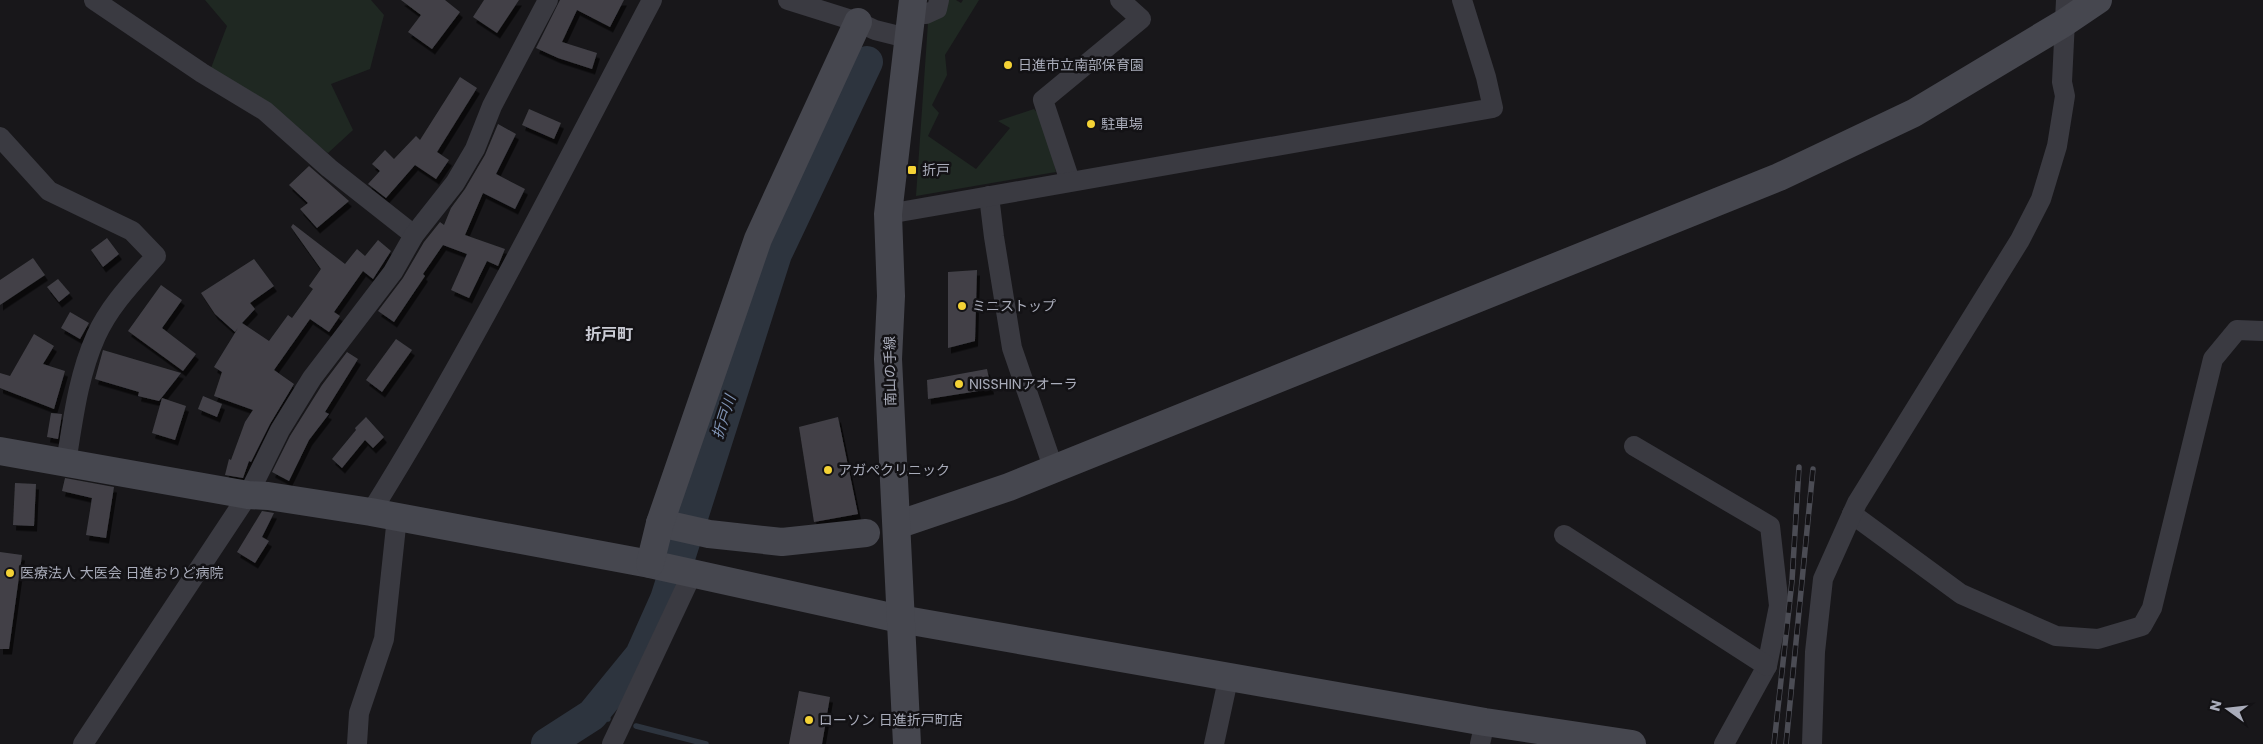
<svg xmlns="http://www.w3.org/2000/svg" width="2263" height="744" viewBox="0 0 2263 744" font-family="Poppins,'Noto Sans JP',sans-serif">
<defs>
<filter id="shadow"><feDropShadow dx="3" dy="5.5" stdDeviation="0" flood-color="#0009"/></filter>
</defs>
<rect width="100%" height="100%" fill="#18171a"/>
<!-- green -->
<g fill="#1f2822">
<path d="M205,0H371L384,15L370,69L331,84L353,130L328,153L211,68L227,26Z"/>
<path d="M938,0H956L961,3L963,0H979L945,55L947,75L932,105L939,113L928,136L976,169L1010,128L998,121L1034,109L1045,122L1056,172L916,196L928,23Z"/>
</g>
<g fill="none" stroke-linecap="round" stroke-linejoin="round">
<!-- stream -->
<g stroke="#2d343e" stroke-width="5.5">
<path d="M592,715L608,719"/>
<path d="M636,726L706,744"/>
</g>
<!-- river -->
<path stroke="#2d343e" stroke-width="32" d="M547,744L592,715L641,655L666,599L776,254L867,62"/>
</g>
<!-- building -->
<g fill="#424147" filter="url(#shadow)">
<path d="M401,0H445L460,12L432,49L408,32L421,15Z"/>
<path d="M484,0H519L497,33L473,17Z"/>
<path d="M560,0H624L610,27L577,10L562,42L597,53L592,69L558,58L536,48Z"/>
<path d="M460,77L477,88L437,152L449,160L436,179L415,165L386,198L368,184L380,171L372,164L385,150L394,159L416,136L420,140Z"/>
<path d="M529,109L561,123L554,139L522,125Z"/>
<path d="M498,124L516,134L496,174L525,189L515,209L483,193L465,235L505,249L498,266L487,261L469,298L451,290L467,254L443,245L423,274L425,276L394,322L378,311L403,278L424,242L440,222L444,225L451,208L465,189L485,155Z"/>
<path d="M309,166L349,201L317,228L300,209L308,203L289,185Z"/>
<path d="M293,224L345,264L357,249L365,256L378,240L391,251L373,279L363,271L334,312L340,316L329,332L310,319L274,370L294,384L270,424L251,462L249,461L243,478L225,475L229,459L231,460L245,422L253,410L214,396L222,372L214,367L238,328L235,332L215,314L201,293L254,259L274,286L250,303L255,309L242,323L269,341L288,315L292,318L313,289L309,286L321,269L291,227Z"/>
<path d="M107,238L119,254L103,267L91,250Z"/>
<path d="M33,258L45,275L0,305V280Z"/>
<path d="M977,270L975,341L948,348V272Z"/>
<path d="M58,279L70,293L59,302L47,287Z"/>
<path d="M161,285L182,300L162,328L196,354L183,371L128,331Z"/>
<path d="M70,312L89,323L80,339L61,328Z"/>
<path d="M34,334L54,346L43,364L65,371L54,409L0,388V373L10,376Z"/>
<path d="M396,339L412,350L382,392L366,380Z"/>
<path d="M103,350L181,373L159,401L138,396L139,392L95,379Z"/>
<path d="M347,352L358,359L325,412L329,414L309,440L289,481L272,472L290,436L322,385Z"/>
<path d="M987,369L991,389L928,399L927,380Z"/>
<path d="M203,396L222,404L217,417L198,409Z"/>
<path d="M162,398L186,406L175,440L152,433Z"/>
<path d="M51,413L62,414L58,439L47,437Z"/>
<path d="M366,417L384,437L373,448L365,440L342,468L332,459L356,430L355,428Z"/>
<path d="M838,417L858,514L814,522L799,427Z"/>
<path d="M65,478L114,487L106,538L86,535L92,498L62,491Z"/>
<path d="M15,483L36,484L34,526L13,525Z"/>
<path d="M262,511L274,513L262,537L269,541L255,563L237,552Z"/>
<path d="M0,552L22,555L9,649H0Z"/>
<path d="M799,691L830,697L822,744H789Z"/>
</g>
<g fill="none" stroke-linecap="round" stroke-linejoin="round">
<!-- street -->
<g stroke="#3a3a41" stroke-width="20">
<path d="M94,0L202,73L265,111L329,168L414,235"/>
<path d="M788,0L858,22L875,30L907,38"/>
<path d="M911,14H926L937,9L939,0"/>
<path d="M0,137L49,191L132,231L156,256C134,281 110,305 96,336C78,376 73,420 66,463"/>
<path d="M1070,181L1043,100L1141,19L1120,0"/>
<path d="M989,196L994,237L1012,348L1054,470"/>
<path d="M888,214C1090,178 1292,145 1493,108L1486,77L1462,0"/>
<path d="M1634,446L1770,526L1779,606L1767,666L1724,744"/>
<path d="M371,512C474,347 561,172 652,0"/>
<path d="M1852,514L1961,594L2056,636L2098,639L2142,626L2152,608L2213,359L2237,330L2263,331"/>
<path d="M1564,535L1767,666"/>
<path d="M83,744L248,495L280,430L312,378L393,272L414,235L455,183L475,149L492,106L548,0"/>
<path d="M357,744L359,713L384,639L397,517"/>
<path d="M612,744L692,574"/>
<path d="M1214,744L1229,675"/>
<path d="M1480,744L1485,722"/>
<path d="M1812,744L1815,652L1823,579L1857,503L2020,240L2041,199L2057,146L2065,96L2062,82L2066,0"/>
</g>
<!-- secondary -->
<g stroke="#46474f" stroke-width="28">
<path d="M0,451L248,495L268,496L371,512L650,564L900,619L1485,722L1632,744"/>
<path d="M660,523L709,534L782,542L866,533"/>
<path d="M897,525L1009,487L1779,177L1914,113L2064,23L2098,0"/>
<path d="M650,564L660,523L758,239L858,22"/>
<path d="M907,744L888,359L891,296L888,214L913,0"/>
</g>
<!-- rail casing -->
<g stroke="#4b4c54" stroke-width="5.5">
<g id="rail">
<path d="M1774,744L1792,581L1799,467"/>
<path d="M1786,744L1813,469"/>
</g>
</g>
<!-- rail -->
<use href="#rail" stroke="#131215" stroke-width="4" stroke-dasharray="11" stroke-linecap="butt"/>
</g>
<!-- markers -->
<g fill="#f4d235" stroke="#131215" stroke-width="2">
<circle cx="1008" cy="65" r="5"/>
<circle cx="1091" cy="124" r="5"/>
<rect x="907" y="165" width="10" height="10" rx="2.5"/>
<circle cx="962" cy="306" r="5"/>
<circle cx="959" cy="384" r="5"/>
<circle cx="828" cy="470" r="5"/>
<circle cx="10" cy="573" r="5"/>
<circle cx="809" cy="720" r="5"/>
</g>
<g text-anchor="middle" stroke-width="5" stroke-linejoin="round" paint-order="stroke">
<!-- poi labels -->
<g font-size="14" fill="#a9acba" stroke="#131215" text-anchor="start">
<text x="1018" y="70">日進市立南部保育園</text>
<text x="1101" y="129">駐車場</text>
<text x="922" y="175">折戸</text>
<text x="972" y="311">ミニストップ</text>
<text x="969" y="389">NISSHINアオーラ</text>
<text x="838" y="475">アガぺクリニック</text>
<text x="20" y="578">医療法人 大医会 日進おりど病院</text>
<text x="819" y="725">ローソン 日進折戸町店</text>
</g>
<!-- street labels -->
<g font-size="14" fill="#a9acba" stroke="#131215">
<text transform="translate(890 371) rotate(-91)" y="5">南山の手線</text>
</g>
<!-- water labels -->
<g font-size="15" font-style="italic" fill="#8094b5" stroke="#131215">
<text transform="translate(724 417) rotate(-72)" y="5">折戸川</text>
</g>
<!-- quarter labels -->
<g font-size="16" font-weight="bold" fill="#cbccd5" stroke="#131215">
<text x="609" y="340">折戸町</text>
</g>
</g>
<!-- north arrow -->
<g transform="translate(2228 709) rotate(285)" stroke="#131215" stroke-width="4" paint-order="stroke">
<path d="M0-4L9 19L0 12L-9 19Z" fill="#a9acba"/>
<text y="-8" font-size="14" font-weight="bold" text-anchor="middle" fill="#a9acba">N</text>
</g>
</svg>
